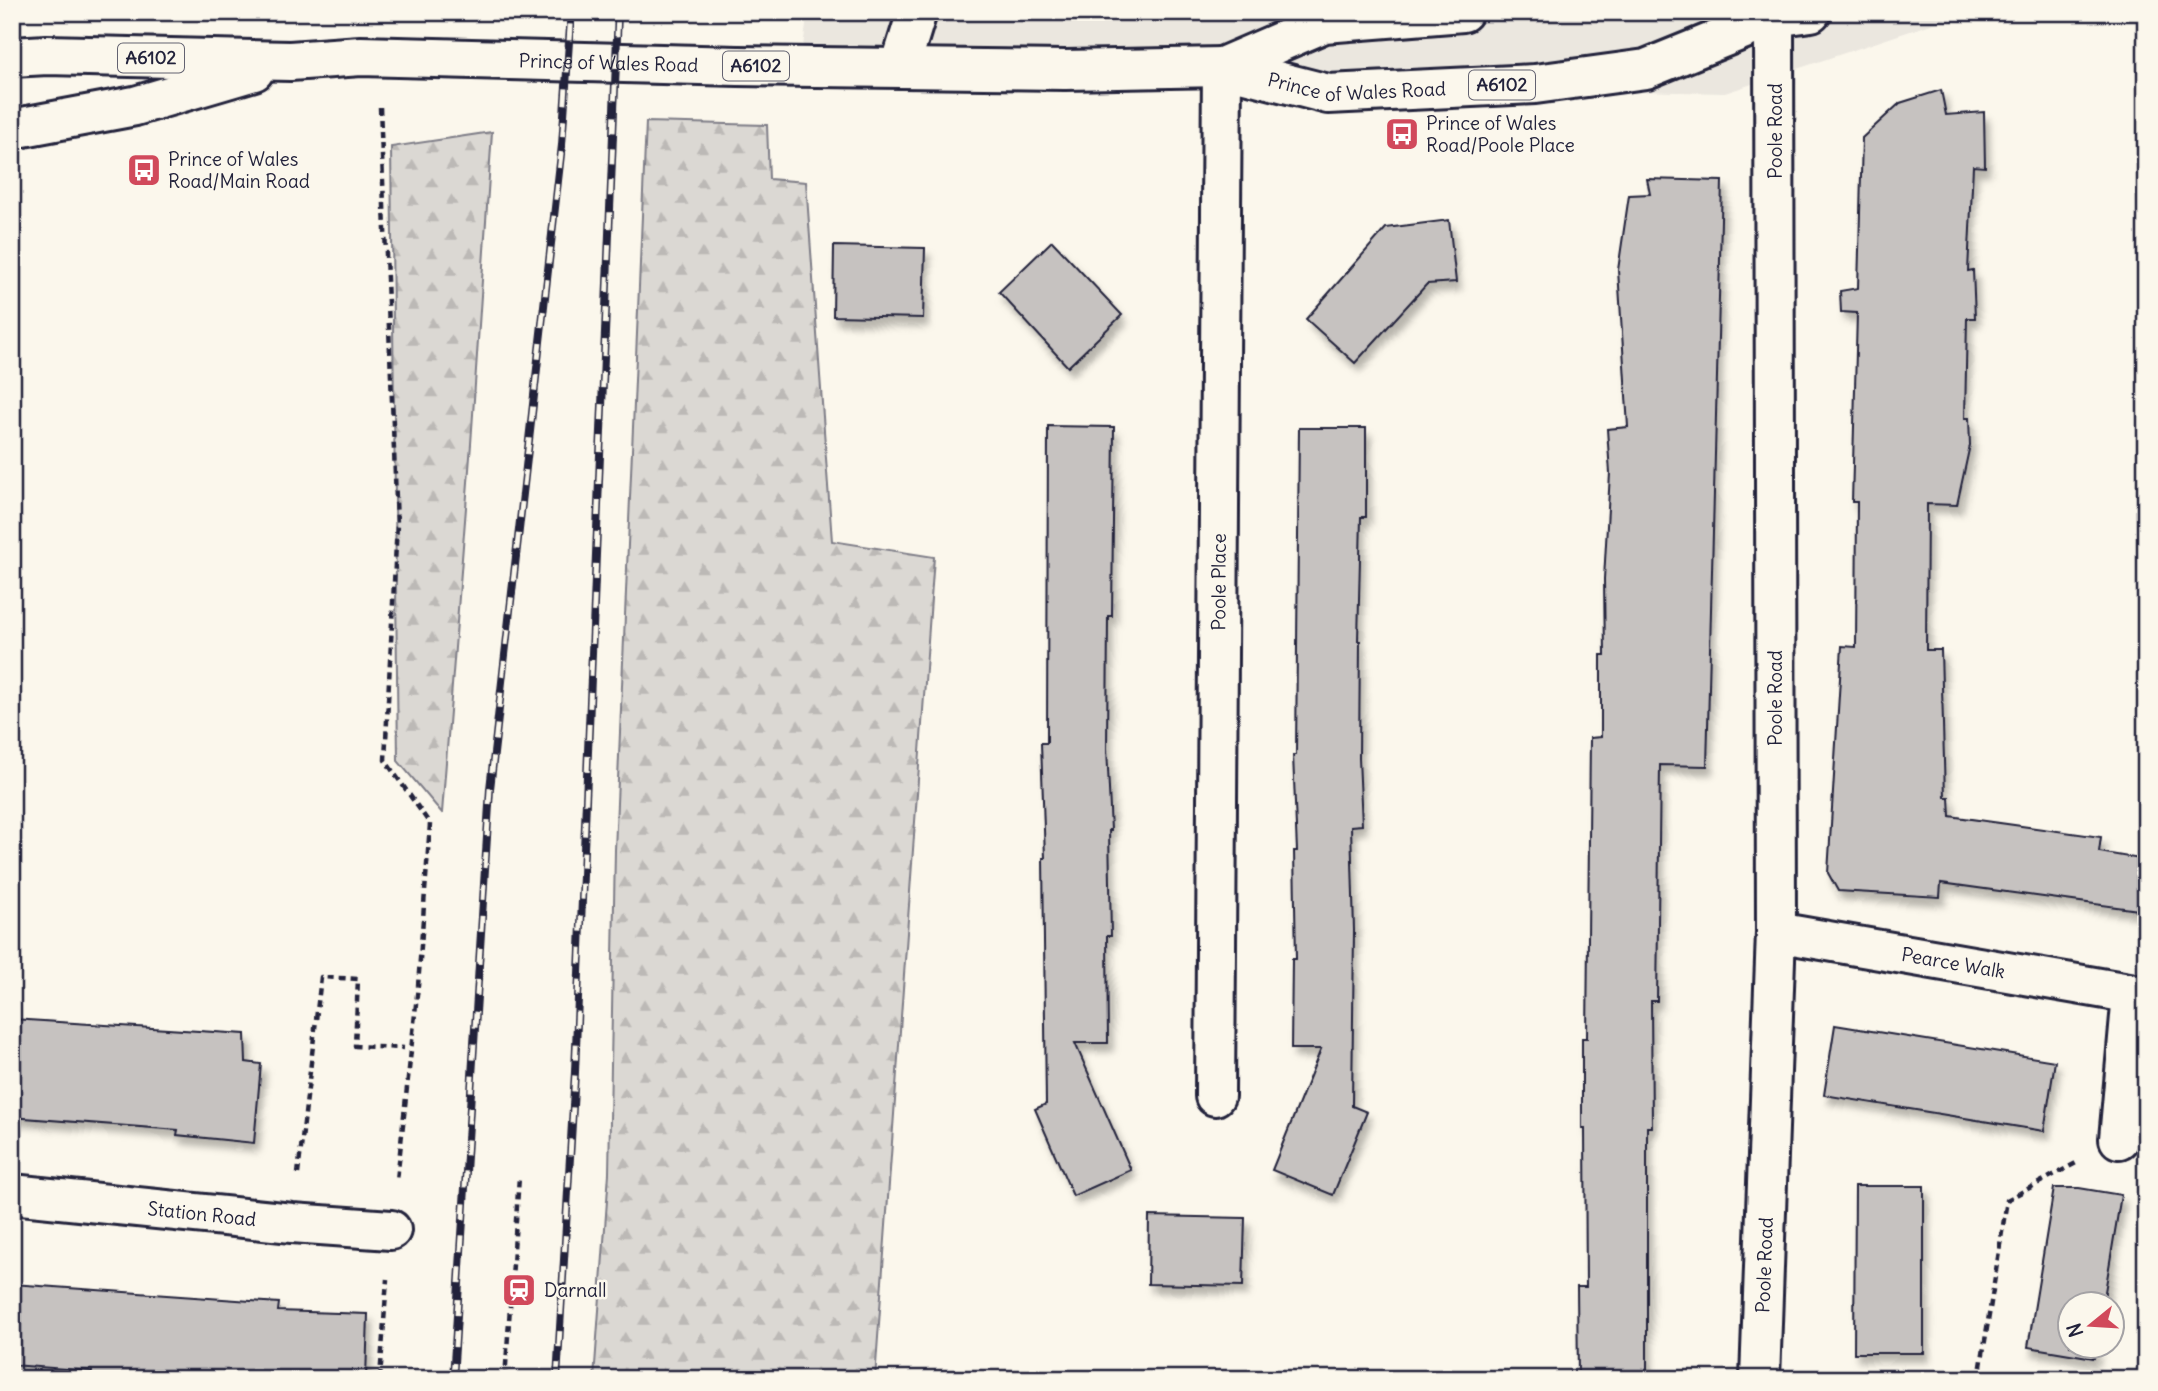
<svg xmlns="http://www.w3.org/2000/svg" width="2158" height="1391" viewBox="0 0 2158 1391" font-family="Delius,sans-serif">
<defs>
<pattern id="forest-firs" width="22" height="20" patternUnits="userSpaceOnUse" patternTransform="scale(1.75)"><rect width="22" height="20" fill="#dbd8d3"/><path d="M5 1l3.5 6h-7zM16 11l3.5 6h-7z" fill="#bcb9b6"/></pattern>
<filter id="shadow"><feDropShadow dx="4.5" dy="8" stdDeviation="3.5" flood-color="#0004"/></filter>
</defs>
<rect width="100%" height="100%" fill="#fbf7ec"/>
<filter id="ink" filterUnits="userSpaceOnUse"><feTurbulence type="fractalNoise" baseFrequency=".0143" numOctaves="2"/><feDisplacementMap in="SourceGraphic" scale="14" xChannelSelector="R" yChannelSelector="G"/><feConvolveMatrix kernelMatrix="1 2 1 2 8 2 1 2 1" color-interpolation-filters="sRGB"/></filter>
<g filter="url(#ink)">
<!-- built -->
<path fill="#ebe7df" d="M808,12H1967L1725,93L799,73Z"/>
<!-- forest -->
<g fill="url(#forest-firs)" stroke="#7e7d87" stroke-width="2">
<path d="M646,122L767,125L769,179L806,182L832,541L934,557L875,1379H594L609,1173L615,850Z"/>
<path d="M492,132L471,444L442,813L398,761L391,147Z"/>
</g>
<!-- building -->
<g fill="#c6c2c0" stroke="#22223b" stroke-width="2" filter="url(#shadow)">
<path d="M1941,90L1946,115L1984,112L1985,167L1973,166L1968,271L1973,270L1975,318H1967L1965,418H1969L1970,445L1957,505L1927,504L1926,650H1941L1945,797H1949L1950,816L2101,837L2099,852L2146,860V911L1941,883L1940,897L1838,891L1828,873L1842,646L1856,647L1857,502H1852L1857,313L1841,312L1840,291L1858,288L1862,138L1900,103Z"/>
<path d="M1647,179L1722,181L1707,766L1660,765L1657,1001H1651L1652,1127H1647V1376L1578,1377L1577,1287H1586L1585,1128H1582V1038H1587L1590,738L1601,737V655H1605L1604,579L1610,473L1607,429L1628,427L1618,270L1629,195L1650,194Z"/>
<path d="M1449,220L1456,282L1427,284L1355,363L1306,319L1386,228Z"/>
<path d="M1052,241L1122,315L1068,367L999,292Z"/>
<path d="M834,246L925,248L923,318L833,316Z"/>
<path d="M1048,426L1114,427L1112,616H1108L1107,748L1111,830H1109L1111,936H1107L1108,1043H1075L1131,1170L1073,1196L1035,1109L1046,1104L1043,858H1045L1041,743H1047Z"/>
<path d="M1299,428H1366V517H1361L1358,641H1360L1359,758L1362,825L1351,826L1354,930L1352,1106L1367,1112L1333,1195L1272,1170L1321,1049H1291L1292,959H1296L1294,851H1297L1293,755H1296Z"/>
<path d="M12,1019L245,1034L246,1062L261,1064L254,1143L177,1135L178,1130L12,1117Z"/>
<path d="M1835,1025L2055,1061L2044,1131L1824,1095Z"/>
<path d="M1855,1186H1924V1353H1854Z"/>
<path d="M2054,1188H2079L2121,1195L2103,1304H2070V1346H2096L2094,1358L2028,1347Z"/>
<path d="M1149,1216L1245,1218L1243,1286L1148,1284Z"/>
<path d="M12,1284L279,1303L278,1311L368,1314L366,1379H91L92,1371L12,1365Z"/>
</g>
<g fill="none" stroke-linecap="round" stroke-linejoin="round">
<!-- minor casing -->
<g stroke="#22223b" stroke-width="44">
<g id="minor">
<path d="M900,67L917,12"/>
<path id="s1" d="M1776,932L2146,996"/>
<path id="s2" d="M1215,1096L1222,67"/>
<path d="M2119,1139L2132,994"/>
<path id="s3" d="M12,1194L292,1223L391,1230"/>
<path id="s4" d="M1760,1379L1776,932L1774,17"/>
</g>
</g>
<!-- highway casing -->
<g stroke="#22223b" stroke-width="44">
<g id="highway">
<path id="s5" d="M12,57L47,55L290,61L361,56L738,66L1065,70L1222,67L1328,94L1535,84L1646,69L1774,17L1811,12"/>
<path d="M1222,67L1324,23L1463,12"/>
<path d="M12,129L135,106L254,71"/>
</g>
</g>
<!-- path -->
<g stroke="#22223b" stroke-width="4.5" stroke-dasharray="7 5" stroke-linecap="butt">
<path d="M380,107L397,524L385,760L430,824L418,986L397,1180"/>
<path d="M298,1174L321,977L358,979L355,1046L404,1048"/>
<path d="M380,1379L387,1279"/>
<path d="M505,1379L519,1177"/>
<path d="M1979,1379L2007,1200L2076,1163"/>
</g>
<!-- minor -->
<use href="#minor" stroke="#fbf7ec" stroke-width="38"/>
<!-- highway -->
<use href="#highway" stroke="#fbf7ec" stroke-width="38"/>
<!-- rail casing -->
<g stroke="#22223b" stroke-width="8">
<g id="rail">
<path d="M453,1379L490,789L562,145L571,12"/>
<path d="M557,1379L575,1072L618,12"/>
</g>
</g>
<!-- rail -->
<use href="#rail" stroke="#fbf7ec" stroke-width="5" stroke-dasharray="16" stroke-linecap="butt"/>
</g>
</g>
<!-- icons -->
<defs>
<g id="bus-square" transform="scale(1.75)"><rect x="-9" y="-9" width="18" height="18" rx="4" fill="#d1495b" stroke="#fbf7ec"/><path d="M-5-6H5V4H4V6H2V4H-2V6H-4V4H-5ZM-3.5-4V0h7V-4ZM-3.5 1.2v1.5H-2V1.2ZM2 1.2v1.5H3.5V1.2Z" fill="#fff"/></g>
<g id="station-square" transform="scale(1.75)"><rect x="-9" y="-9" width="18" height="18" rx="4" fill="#d1495b" stroke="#fbf7ec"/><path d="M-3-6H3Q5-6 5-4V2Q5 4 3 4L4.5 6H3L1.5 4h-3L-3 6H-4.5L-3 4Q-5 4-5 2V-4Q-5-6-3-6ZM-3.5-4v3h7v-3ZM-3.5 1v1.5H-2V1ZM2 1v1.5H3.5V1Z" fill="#fff"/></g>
</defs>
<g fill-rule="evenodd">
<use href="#bus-square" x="1402" y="134"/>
<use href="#bus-square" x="144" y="170"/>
<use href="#station-square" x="519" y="1290"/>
</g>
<g text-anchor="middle" stroke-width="5" stroke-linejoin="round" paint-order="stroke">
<!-- shield labels -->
<g fill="#fbf7ec" stroke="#636270" stroke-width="2">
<rect x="118" y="43.5" width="66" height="29" rx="5"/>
<rect x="723" y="51.5" width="66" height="29" rx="5"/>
<rect x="1469" y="70.5" width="66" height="29" rx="5"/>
</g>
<g font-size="18" font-weight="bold" fill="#22223b">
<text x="151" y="64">A6102</text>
<text x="756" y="72">A6102</text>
<text x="1502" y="91">A6102</text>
</g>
<!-- street labels -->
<g font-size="19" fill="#22223b" stroke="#fbf7ec">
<text dy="7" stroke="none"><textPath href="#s5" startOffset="597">Prince of Wales Road</textPath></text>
<text dy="7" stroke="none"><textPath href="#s5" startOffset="1348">Prince of Wales Road</textPath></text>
<text transform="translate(1775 131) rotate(-90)" y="7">Poole Road</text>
<text dy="7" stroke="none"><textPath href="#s2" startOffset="514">Poole Place</textPath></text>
<text transform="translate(1775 698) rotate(-90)" y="7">Poole Road</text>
<text dy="7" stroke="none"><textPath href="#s1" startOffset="180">Pearce Walk</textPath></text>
<text dy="7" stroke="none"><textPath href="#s3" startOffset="191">Station Road</textPath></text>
<text dy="7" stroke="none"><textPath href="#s4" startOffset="114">Poole Road</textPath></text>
</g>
<!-- poi labels -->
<g font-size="19" fill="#22223b" stroke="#fbf7ec" text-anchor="start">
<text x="1426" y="130">Prince of Wales<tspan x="1426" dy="22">Road/Poole Place</tspan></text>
<text x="168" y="166">Prince of Wales<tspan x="168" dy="22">Road/Main Road</tspan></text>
<text x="544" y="1297">Darnall</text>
</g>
</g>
<!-- margin -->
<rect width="2158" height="1391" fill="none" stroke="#fbf7ec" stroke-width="42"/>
<rect x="21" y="21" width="2116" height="1349" fill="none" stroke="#22223b" stroke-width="2.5" filter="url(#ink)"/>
<!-- north arrow -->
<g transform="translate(2091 1325) rotate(252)"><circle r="33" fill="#fbf7ec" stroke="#a4a2a5" stroke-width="2"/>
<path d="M0-5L12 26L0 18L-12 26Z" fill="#d1495b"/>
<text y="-10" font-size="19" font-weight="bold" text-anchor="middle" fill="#22223b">N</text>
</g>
</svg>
